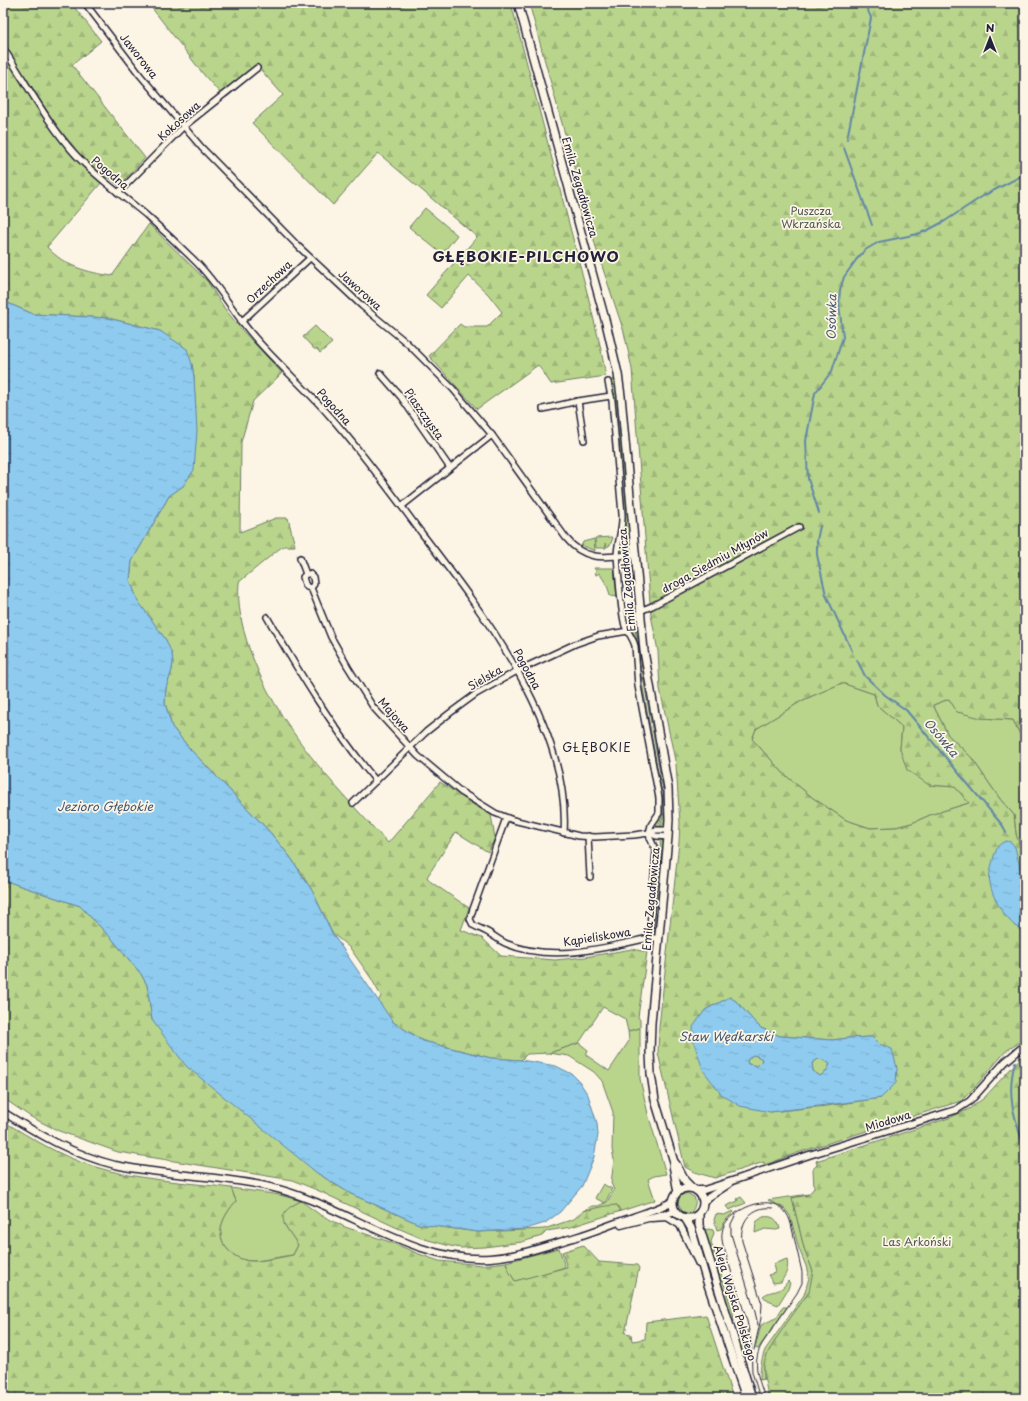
<svg xmlns="http://www.w3.org/2000/svg" width="1028" height="1401" viewBox="0 0 1028 1401" font-family="'Playpen Sans',sans-serif">
<defs>
<pattern id="forest-firs" width="22" height="20" patternUnits="userSpaceOnUse"><rect width="22" height="20" fill="#b9d58c"/><path d="M5 1l3.5 6h-7zM16 11l3.5 6h-7z" fill="#9fb77a"/></pattern>
<pattern id="park-tufts" width="24" height="20" patternUnits="userSpaceOnUse"><rect width="24" height="20" fill="#b9d58c"/><path d="M3 7l-1-3M5 7V3M7 7l1-3M15 17l-1-3M17 17v-4M19 17l1-3" fill="none" stroke="#9fb77a"/></pattern>
<pattern id="water-ripples" width="26" height="14" patternUnits="userSpaceOnUse"><rect width="26" height="14" fill="#8ecbef"/><path d="M2 4q2-2 4 0t4 0M15 11q2-2 4 0t4 0" fill="none" stroke="#7aaece"/></pattern>
</defs>
<rect width="100%" height="100%" fill="#fcf5e5"/>
<filter id="ink" filterUnits="userSpaceOnUse"><feTurbulence type="fractalNoise" baseFrequency=".025" numOctaves="2"/><feDisplacementMap in="SourceGraphic" scale="8" xChannelSelector="R" yChannelSelector="G"/><feConvolveMatrix kernelMatrix="1 2 1 2 8 2 1 2 1" color-interpolation-filters="sRGB"/></filter>
<g filter="url(#ink)">
<!-- grass -->
<g fill="#b9d58c" stroke="#6e7c64">
<path d="M425,208L457,235L442,254L409,227Z"/>
<path d="M616,378L619,397L631,544L629,550L626,552L622,551L620,548L625,524L615,403L611,381Z"/>
<path d="M612,537L613,538L610,545L607,547L605,543L606,548H596L595,538Z"/>
<path d="M594,539L595,551L581,545H582L583,542Z"/>
<path d="M594,568H614L617,597L610,596C609,588 604,580 599,573L597,575L595,574L596,571Z"/>
<path d="M638,627L647,689L659,751L665,791L666,822L660,827L665,810L664,796L645,688L636,628Z"/>
<path d="M635,628L643,688L663,800V813L658,827L656,825V823L662,813L661,788L641,688L637,645L634,634L631,629Z"/>
<path d="M842,683L874,694L877,705L902,727L900,749L929,785L955,787L969,803L930,815L912,823L896,827L870,828L846,820L813,798L785,775L752,739L756,729L803,700Z"/>
<path d="M949,699L981,718L1013,720L1020,734L1025,738V846H1020L1016,834L1014,815L1000,799L971,757L948,735L933,705Z"/>
<path d="M660,840L663,841L664,845L656,931L654,933L661,853Z"/>
<path d="M640,1028V1079L648,1114L666,1174L654,1176L648,1179L655,1200L618,1212L620,1210L617,1205L583,1211L592,1206H598L607,1202L614,1190L611,1183L614,1160L612,1149L613,1112L602,1081L594,1072L569,1056L549,1053L579,1043L588,1050L586,1055L609,1071L629,1041L628,1031Z"/>
<path d="M753,1055L757,1056L762,1059L761,1062L757,1066L748,1064L747,1062L748,1059Z"/>
<path d="M818,1059L824,1060L830,1064L826,1072L820,1076L813,1071L812,1063Z"/>
<path d="M603,1184L612,1189L605,1203L595,1198Z"/>
<path d="M231,1188L280,1195L301,1201L292,1206L284,1224L298,1245L293,1255C281,1256 259,1262 250,1261C241,1260 234,1256 228,1250C213,1233 224,1215 236,1201Z"/>
<path d="M687,1193L694,1197C697,1203 694,1210 689,1214L682,1211L678,1203L680,1196Z"/>
<path d="M809,1194L808,1195L792,1198L804,1248L813,1271L812,1283L809,1292L768,1352L764,1364V1379L760,1380C760,1370 761,1360 765,1350L804,1295L809,1278L806,1266L799,1249L790,1216L784,1208L768,1200Z"/>
<path d="M741,1197L746,1203L729,1210L726,1206L738,1201L737,1199Z"/>
<path d="M733,1211L734,1212L725,1221L721,1229L717,1230L714,1220L716,1214L724,1215Z"/>
<path d="M763,1217C773,1215 778,1220 780,1229L776,1230L765,1229L755,1233L756,1222Z"/>
<path d="M708,1229L713,1230L714,1233L711,1242L733,1312L734,1322C726,1316 725,1297 722,1287C717,1268 710,1250 704,1231Z"/>
<path d="M559,1248L565,1267L532,1277L515,1281L508,1270L506,1262Z"/>
<path d="M787,1259C789,1269 786,1274 781,1282L773,1283L768,1275L775,1273L773,1264Z"/>
<path d="M788,1281L790,1283L788,1289L778,1305L768,1301L763,1296C773,1288 778,1296 788,1281Z"/>
<path d="M783,1307H787L758,1349L755,1348L761,1325L776,1318Z"/>
<path d="M748,1330L750,1357L741,1356L738,1340L742,1333Z"/>
</g>
<!-- forest -->
<g fill="url(#forest-firs)" stroke="#6e7c64" fill-rule="evenodd">
<path d="M3,3H71L101,41L72,65L145,158L119,186L107,176L47,247C65,267 87,272 112,276L149,224L207,281L225,309L241,329L282,373L253,401L241,442L240,532L276,518H288L295,546H284L279,549L239,582C237,605 242,627 249,648C276,725 333,785 388,843L440,782L474,805L491,815L495,838L488,852L456,832L427,877L431,882L469,908L461,930L482,938L501,956L555,960L585,957L632,949L647,952L638,1017L640,1020V1028L628,1031L625,1019L603,1007L579,1043L549,1053L527,1054L521,1060L491,1058L423,1041L393,1022L378,1002L381,996L371,978L350,948L332,933L313,892L291,858L269,831L190,749L172,727L165,703L166,688L172,670L173,662L166,640L137,601L130,580L132,561L169,496L183,486L195,402L194,377L192,364L169,338L160,331L108,318L33,314L3,301Z"/>
<path d="M148,3H511L588,296L600,345L606,376L551,384L538,365L477,409L429,356L460,324L464,327H487L502,312L488,294L469,276L441,308L426,295L477,237L378,153L333,205L252,123L283,95L260,69L227,97L219,92L204,75Z"/>
<path d="M529,3H1025V738L1020,734L1013,720L981,718L957,712L949,699L933,705L948,735L971,757L1000,799L1014,815L1016,834L1020,846H1025V888L1021,866L1020,930L1025,932V1039L1006,1051L975,1087L961,1101L797,1153L765,1165L764,1162L715,1178L694,1172L685,1167L658,1053L659,1027L679,842L680,823L676,765L660,689L658,651L651,615L632,369L624,332L597,251ZM842,683L874,694L877,705L902,727L900,749L907,770L929,785L955,787L969,803L930,815L912,823L896,827L870,828L846,820L813,798L785,775L752,739L756,729L803,700ZM730,997L737,1002L752,1019L761,1028L780,1036L832,1040L848,1038L872,1037L879,1044L881,1098L826,1106L770,1112L705,1010Z"/>
<path d="M3,880L80,906L113,940L141,974L147,985L152,1020L317,1173L351,1194L419,1224L478,1232L544,1229L574,1219L583,1211L606,1206L617,1205L620,1210L618,1212L571,1227L547,1231L542,1236L522,1242L485,1247L461,1248L450,1246L421,1238L393,1226L317,1190L292,1180L118,1152L59,1131L31,1117L3,1098Z"/>
<path d="M1025,1053V1398H769C766,1387 763,1376 764,1365C766,1348 799,1307 809,1292L813,1271L804,1248L792,1198L808,1195L814,1188L813,1169L817,1165L816,1161L949,1118L969,1109L984,1098Z"/>
<path d="M3,1121C31,1138 60,1156 92,1166C137,1180 185,1182 231,1188L236,1201C224,1215 213,1233 228,1250C234,1256 241,1260 250,1261C259,1262 282,1257 293,1255L298,1245C285,1224 271,1215 301,1201L319,1214L345,1227L393,1243L419,1254L439,1261L482,1265L506,1262L508,1270L515,1281L567,1267L562,1252L583,1245L599,1262L637,1265L639,1268L625,1333L631,1334L632,1341L645,1339L646,1322L706,1315L733,1398H3Z"/>
</g>
<!-- park -->
<path fill="url(#park-tufts)" stroke="#6e7c64" d="M315,326L332,343L320,353L317,349H314L303,337Z"/>
<!-- water -->
<g fill="url(#water-ripples)" stroke="#6387a7" fill-rule="evenodd">
<path d="M3,301L33,314L108,318L160,331L187,349L192,364L194,377L197,430L194,470L183,486L169,496L132,561L130,580L138,601L166,640L172,654L173,662L172,670L166,688L165,703L172,727L190,749L269,831L291,858L313,892L332,933L393,1022L423,1041L491,1058L521,1060L556,1066L572,1074L579,1081L588,1095L597,1123L598,1135L594,1157L582,1186L560,1212L545,1223L526,1229L478,1232L419,1224L351,1194L317,1173L186,1066L152,1020L147,985L141,974L113,940L80,906L3,880Z"/>
<path d="M1007,841L1011,842L1015,847L1025,888V932C1009,926 992,899 990,883C988,875 992,865 994,856C997,848 998,843 1007,841Z"/>
<path d="M730,997L737,1002L752,1019L761,1028L780,1036L832,1040L848,1038L872,1037L879,1044L892,1049L897,1068L896,1083L881,1098L867,1100L770,1112L740,1106L721,1094L703,1070L694,1043L693,1027L705,1010ZM753,1055L757,1056L762,1059L761,1062L757,1066L748,1064L747,1062L748,1059ZM818,1059L824,1060L830,1064L826,1072L820,1076L813,1071L812,1063Z"/>
</g>
<g fill="none" stroke-linecap="round" stroke-linejoin="round">
<!-- stream -->
<g stroke="#6387a7" stroke-width="2">
<path d="M847,139L871,18L865,3"/>
<path d="M844,148L872,225"/>
<path d="M819,513L808,479L806,441L815,393L832,371L843,337L839,304L840,290L844,277L856,260L865,250L879,242L918,234L928,230L945,221L983,196L1025,174"/>
<path d="M820,526L817,540V555L826,595L852,651"/>
<path d="M857,660L865,676L885,695L906,710L1003,826L1006,833"/>
<path d="M1015,1062C1006,1095 1014,1117 1025,1149"/>
</g>
<!-- minor casing -->
<g stroke="#22223b" stroke-width="8">
<g id="minor">
<path d="M85,3L140,75L202,148L299,247L362,306L407,343L453,389L492,435L566,538C586,563 608,557 636,554"/>
<path d="M3,48C26,82 47,123 75,154C96,177 122,195 146,215C163,230 180,246 196,262C220,286 235,316 257,340C280,366 306,389 329,415C360,450 389,489 417,527C480,609 571,724 564,833"/>
<path d="M118,193L183,127L257,68"/>
<path d="M241,322L310,258"/>
<path d="M380,373L401,397L450,468"/>
<path d="M608,382L612,401L622,514C623,529 617,542 617,556C619,577 620,607 625,626C628,633 633,638 635,646L638,686L659,798V813L651,825L649,833L650,838L656,851L649,938"/>
<path d="M578,401L584,440"/>
<path d="M543,409L578,401L611,396"/>
<path d="M402,506L492,435"/>
<path d="M300,558L306,574H310L313,577L314,584L311,588L307,587L305,584L303,577L306,574"/>
<path d="M311,588L331,637L348,667L373,707L418,756L461,792L495,813L513,820L579,836L595,837L634,835L649,833L656,830H669"/>
<path d="M640,611L652,606L799,527"/>
<path d="M267,617C300,674 334,730 376,781"/>
<path d="M353,803L426,732L450,713L476,694L517,671L575,644L598,636L628,631"/>
<path d="M506,818L473,909L470,919L473,925C478,928 484,930 489,933C494,936 499,940 505,943C551,963 603,948 649,938H659"/>
<path d="M649,833L656,836L668,837"/>
<path d="M588,836L590,877"/>
</g>
</g>
<!-- tertiary casing -->
<g stroke="#22223b" stroke-width="9">
<g id="tertiary">
<path d="M3,1112C38,1134 74,1155 115,1165C166,1176 219,1175 270,1187C345,1204 411,1263 490,1258C520,1256 549,1245 576,1237C596,1231 614,1223 633,1217C647,1212 661,1208 673,1201"/>
<path d="M698,1190H704L735,1180L809,1155L956,1110L970,1101L1005,1062L1025,1045"/>
<path d="M703,1203L709,1197L729,1184"/>
<path d="M651,1218L667,1217L680,1225L699,1264"/>
<path d="M621,1225L676,1211"/>
</g>
</g>
<!-- secondary casing -->
<g stroke="#22223b" stroke-width="10">
<g id="secondary">
<path d="M518,3L606,323L618,374L621,396L644,651L668,788L669,819L668,837L651,1023L650,1052L651,1074L655,1100L674,1162L673,1165L678,1192"/>
<path d="M674,1162L676,1164L685,1181L692,1188"/>
<circle cx="688" cy="1203" r="15"/>
<path d="M699,1215V1225L752,1398"/>
<path d="M685,1218L691,1228L706,1279L746,1398"/>
</g>
</g>
<!-- minor -->
<use href="#minor" stroke="#fcf5e5" stroke-width="5"/>
<!-- tertiary -->
<use href="#tertiary" stroke="#fcf5e5" stroke-width="6"/>
<!-- secondary -->
<use href="#secondary" stroke="#fcf5e5" stroke-width="7"/>
<!-- tram -->
<g stroke="#22223b" stroke-width="1">
<path d="M736,1214L731,1224V1234L755,1312L758,1325"/>
<path d="M754,1350L761,1318L762,1304L742,1241C739,1221 753,1205 773,1208"/>
<path d="M760,1398L752,1372L751,1341L747,1321L723,1245C718,1224 730,1215 747,1207C766,1199 785,1201 791,1224L802,1272V1283L797,1293L762,1344C751,1363 759,1380 765,1398"/>
</g>
</g>
</g>
<g text-anchor="middle" stroke-width="3.5" stroke-linejoin="round" paint-order="stroke">
<!-- street labels -->
<g font-size="11" fill="#22223b" stroke="#fcf5e5">
<text transform="translate(139 56) rotate(52)" y="4">Jaworowa</text>
<text transform="translate(179 121) rotate(-42)" y="4">Kokosowa</text>
<text transform="translate(110 173) rotate(40)" y="4">Pogodna</text>
<text transform="translate(580 187) rotate(74)" y="4">Emila Zegadłowicza</text>
<text transform="translate(269 282) rotate(-43)" y="4">Orzechowa</text>
<text transform="translate(360 290) rotate(42)" y="4">Jaworowa</text>
<text transform="translate(334 407) rotate(48)" y="4">Pogodna</text>
<text transform="translate(424 414) rotate(55)" y="4">Piaszczysta</text>
<text transform="translate(715 561) rotate(-29)" y="4">droga Siedmiu Młynów</text>
<text transform="translate(627 580) rotate(-95)" y="4">Emila Zegadłowicza</text>
<text transform="translate(527 669) rotate(61)" y="4">Pogodna</text>
<text transform="translate(485 678) rotate(-30)" y="4">Sielska</text>
<text transform="translate(394 715) rotate(49)" y="4">Majowa</text>
<text transform="translate(651 899) rotate(-85)" y="4">Emila Zegadłowicza</text>
<text transform="translate(597 937) rotate(-9)" y="4">Kąpieliskowa</text>
<text transform="translate(888 1121) rotate(-17)" y="4">Miodowa</text>
<text transform="translate(735 1303) rotate(73)" y="4">Aleja Wojska Polskiego</text>
</g>
<!-- park labels -->
<g font-size="11" fill="#4f5853" stroke="#fcf5e5">
<text x="811" y="215">Puszcza<tspan x="811" dy="13">Wkrzańska</tspan></text>
<text x="917" y="1246">Las Arkoński</text>
</g>
<!-- water labels -->
<g font-size="12" font-style="italic" fill="#425571" stroke="#fcf5e5">
<text transform="translate(832 317) rotate(-89)" y="4">Osówka</text>
<text transform="translate(941 738) rotate(50)" y="4">Osówka</text>
<text x="105" y="811">Jezioro Głębokie</text>
<text x="726" y="1041">Staw Wędkarski</text>
</g>
<!-- neighbourhood labels -->
<g font-size="12" letter-spacing="1" fill="#22223b" stroke="#fcf5e5">
<text x="597" y="752">GŁĘBOKIE</text>
</g>
<!-- district labels -->
<g font-size="15" font-weight="bold" letter-spacing="1" fill="#22223b" stroke="#fcf5e5">
<text x="526" y="262">GŁĘBOKIE-PILCHOWO</text>
</g>
</g>
<!-- margin -->
<rect width="1028" height="1401" fill="none" stroke="#fcf5e5" stroke-width="16"/>
<rect x="8" y="8" width="1012" height="1385" fill="none" stroke="#22223b" stroke-width="1.5" filter="url(#ink)"/>
<!-- north arrow -->
<g transform="translate(990 38)" stroke="#fcf5e5" stroke-width="3" paint-order="stroke">
<path d="M0-3L7 15L0 10L-7 15Z" fill="#22223b"/>
<text y="-6" font-size="11" font-weight="bold" text-anchor="middle" fill="#22223b">N</text>
</g>
</svg>
